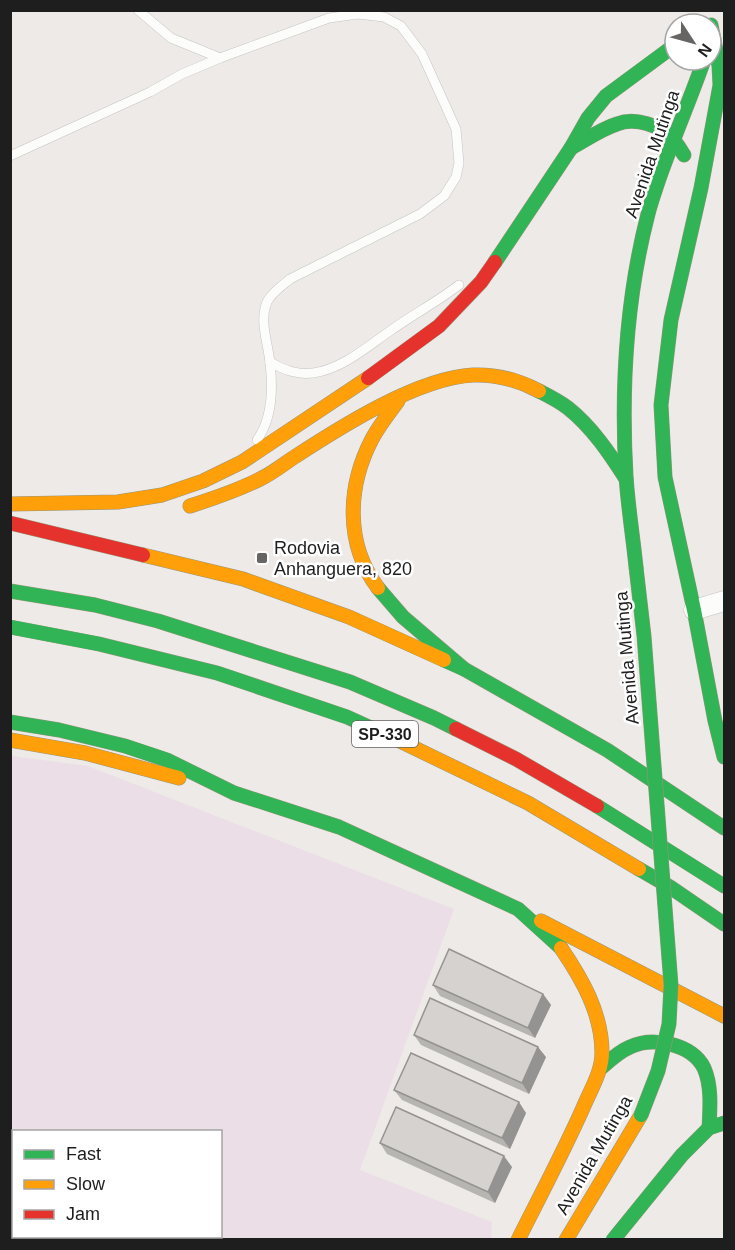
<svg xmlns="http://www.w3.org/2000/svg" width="735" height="1250" viewBox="0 0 735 1250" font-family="Arial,sans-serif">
<rect width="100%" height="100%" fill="#edeae7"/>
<!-- industrial -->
<path fill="#ebdee7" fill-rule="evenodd" d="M11,756L88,766L454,909L360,1170L492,1222L491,1239L11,1240ZM14,1132H220V1236H14Z"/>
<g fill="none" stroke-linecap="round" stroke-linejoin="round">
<!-- lane casing -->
<g stroke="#c5c4c3" stroke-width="10">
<g id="lane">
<path d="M138,10L171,38L220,58"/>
<path d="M10,156L150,92L182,74L220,58L329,18L358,14L384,17L401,26L422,54L456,129L459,163L456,177L444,196L420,214L290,279C282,286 272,292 267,302C259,322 268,342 270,363C273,388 272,419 257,440"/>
<path d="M270,362C284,370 297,375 313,373C342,369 367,347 390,331C412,315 437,302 459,285"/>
</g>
</g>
<!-- street casing -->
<g stroke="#c5c4c3" stroke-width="21">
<path id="street" d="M694,610L724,601"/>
</g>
<!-- fast casing -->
<g stroke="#98967e" stroke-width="15">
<g id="fast">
<path d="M711,25L719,66L720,85L701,188L671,320L661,405L665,477L694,610L715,721L724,757"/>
<path d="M571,148C586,140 601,129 617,124C635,117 660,125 673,139C677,144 681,150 684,155"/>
<path d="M495,262L571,148L588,118L606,96L675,45"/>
<path d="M539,391C549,396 559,401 568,408C592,427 610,454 626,479"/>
<path d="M636,567C633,537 628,507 626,476C621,389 626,299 648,214C651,202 655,191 659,179C673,139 690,100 704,60"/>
<path d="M378,588L403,617L464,669"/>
<path d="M10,591L95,605L158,621L350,682L434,718L456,729"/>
<path d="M10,627L99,644L217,673L347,717L402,742"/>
<path d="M444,660L464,669L607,750L724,828"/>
<path d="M10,722L59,730L125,746L167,760L234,793L339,827L518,909L561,948"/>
<path d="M597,806L724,886"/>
<path d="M639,869L670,887L724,924"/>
<path d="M600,1069C609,1061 618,1052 630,1047C653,1036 692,1044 704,1068C712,1086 710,1109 709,1128"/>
<path d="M613,1240L682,1155L709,1128L724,1123"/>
</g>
</g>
<!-- slow casing -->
<g stroke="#98967e" stroke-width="15">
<g id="slow">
<path d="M10,504L118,502L162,495L203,481L242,462L368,378"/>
<path d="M190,506C215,498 239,490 262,478C274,472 285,463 296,456C342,426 418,378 473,375C497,374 518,380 539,391"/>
<path d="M143,555L243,579L349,617L444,660"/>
<path d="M378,588C345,544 347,487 372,439C379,426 389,413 398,401"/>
<path d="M10,740L85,753L179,778"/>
<path d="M402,742L528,803L639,869"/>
<path d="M541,921L724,1016"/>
<path d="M518,1240C540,1196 563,1153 583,1108C590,1091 602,1072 602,1053C602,1013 582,979 561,948"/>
<path d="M566,1240L641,1115"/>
</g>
</g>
<!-- jam casing -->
<g stroke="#98967e" stroke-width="15">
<g id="jam">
<path d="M368,378L439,326L481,282L495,262"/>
<path d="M10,523L143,555"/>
<path d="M456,729L516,759L597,806"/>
</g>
</g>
<!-- lane -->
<use href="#lane" stroke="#fcfcfb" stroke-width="9"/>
<!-- street -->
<use href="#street" stroke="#fcfcfb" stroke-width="20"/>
<!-- fast -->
<use href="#fast" stroke="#30b455" stroke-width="14"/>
<!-- slow -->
<use href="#slow" stroke="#ff9f0a" stroke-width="14"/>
<!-- jam -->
<use href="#jam" stroke="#e5322d" stroke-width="14"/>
<!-- fast-bridge casing -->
<g stroke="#a39583" stroke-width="15" stroke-linecap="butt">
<path id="fast-bridge" d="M636,567L644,636L671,985L669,1024L658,1071L641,1115"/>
</g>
<!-- fast-bridge -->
<use href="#fast-bridge" stroke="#30b455" stroke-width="14"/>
</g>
<!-- wall -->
<g fill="#b7b5b2">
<path d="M433,985L543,994L551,1005L535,1038L440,996Z"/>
<path d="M414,1035L546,1057L529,1094L421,1045Z"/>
<path d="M394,1090L526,1113L510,1149L402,1100Z"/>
<path d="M380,1143L512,1167L495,1203L387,1154Z"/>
</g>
<!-- shaded-wall -->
<g fill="#959391">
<path d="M543,994L551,1005L535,1038L528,1028Z"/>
<path d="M538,1047L546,1057L529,1094L522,1083Z"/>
<path d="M519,1102L526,1113L510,1149L502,1138Z"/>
<path d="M504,1156L512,1167L495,1203L488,1192Z"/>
</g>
<!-- building -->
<g fill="#d5d2cf" stroke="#959391" stroke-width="1.5">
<path d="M449,949L543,994L528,1028L433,985Z"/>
<path d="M430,998L538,1047L522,1083L414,1035Z"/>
<path d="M411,1053L519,1102L502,1138L394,1090Z"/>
<path d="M396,1107L504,1156L488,1192L380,1143Z"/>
</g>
<!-- markers -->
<rect fill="#666564" stroke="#fff" stroke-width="2" x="256" y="552" width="12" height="12" rx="3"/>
<g text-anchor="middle" stroke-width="5" stroke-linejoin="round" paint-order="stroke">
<!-- shield labels -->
<rect fill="#fff" stroke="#626262" stroke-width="1.5" x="352" y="721" width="66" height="26" rx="4.5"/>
<g font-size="16" font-weight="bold" fill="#1e1e1e">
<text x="385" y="740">SP-330</text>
</g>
<!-- street labels -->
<g font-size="18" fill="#1e1e1e" stroke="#fff">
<text transform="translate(652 154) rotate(-71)" y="6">Avenida Mutinga</text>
<text transform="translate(627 658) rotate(-95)" y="6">Avenida Mutinga</text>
<text transform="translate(594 1155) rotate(-60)" y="6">Avenida Mutinga</text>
</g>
<!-- poi labels -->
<g font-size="18" fill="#1e1e1e" stroke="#fff" text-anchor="start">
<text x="274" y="554">Rodovia<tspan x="274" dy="21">Anhanguera, 820</tspan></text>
</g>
</g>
<!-- border -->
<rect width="735" height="1250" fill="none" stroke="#1e1e1e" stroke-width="24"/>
<!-- legend -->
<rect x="12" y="1130" width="210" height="108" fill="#ffffff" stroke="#a5a5a5" stroke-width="1.5"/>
<rect x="24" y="1150" width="30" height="9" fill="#30b455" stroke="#a5a5a5" stroke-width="1.5"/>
<text x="66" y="1160" font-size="18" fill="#1e1e1e">Fast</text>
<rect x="24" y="1180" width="30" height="9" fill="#ff9f0a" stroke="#a5a5a5" stroke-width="1.5"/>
<text x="66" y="1190" font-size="18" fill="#1e1e1e">Slow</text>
<rect x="24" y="1210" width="30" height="9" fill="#e5322d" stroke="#a5a5a5" stroke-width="1.5"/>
<text x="66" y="1220" font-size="18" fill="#1e1e1e">Jam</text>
<!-- north arrow -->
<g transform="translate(693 42) rotate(126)"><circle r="28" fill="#ffffff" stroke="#a5a5a5" stroke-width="1.5"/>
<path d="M0-4.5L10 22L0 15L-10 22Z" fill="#666564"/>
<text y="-9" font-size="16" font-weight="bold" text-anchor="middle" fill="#1e1e1e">N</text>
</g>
</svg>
